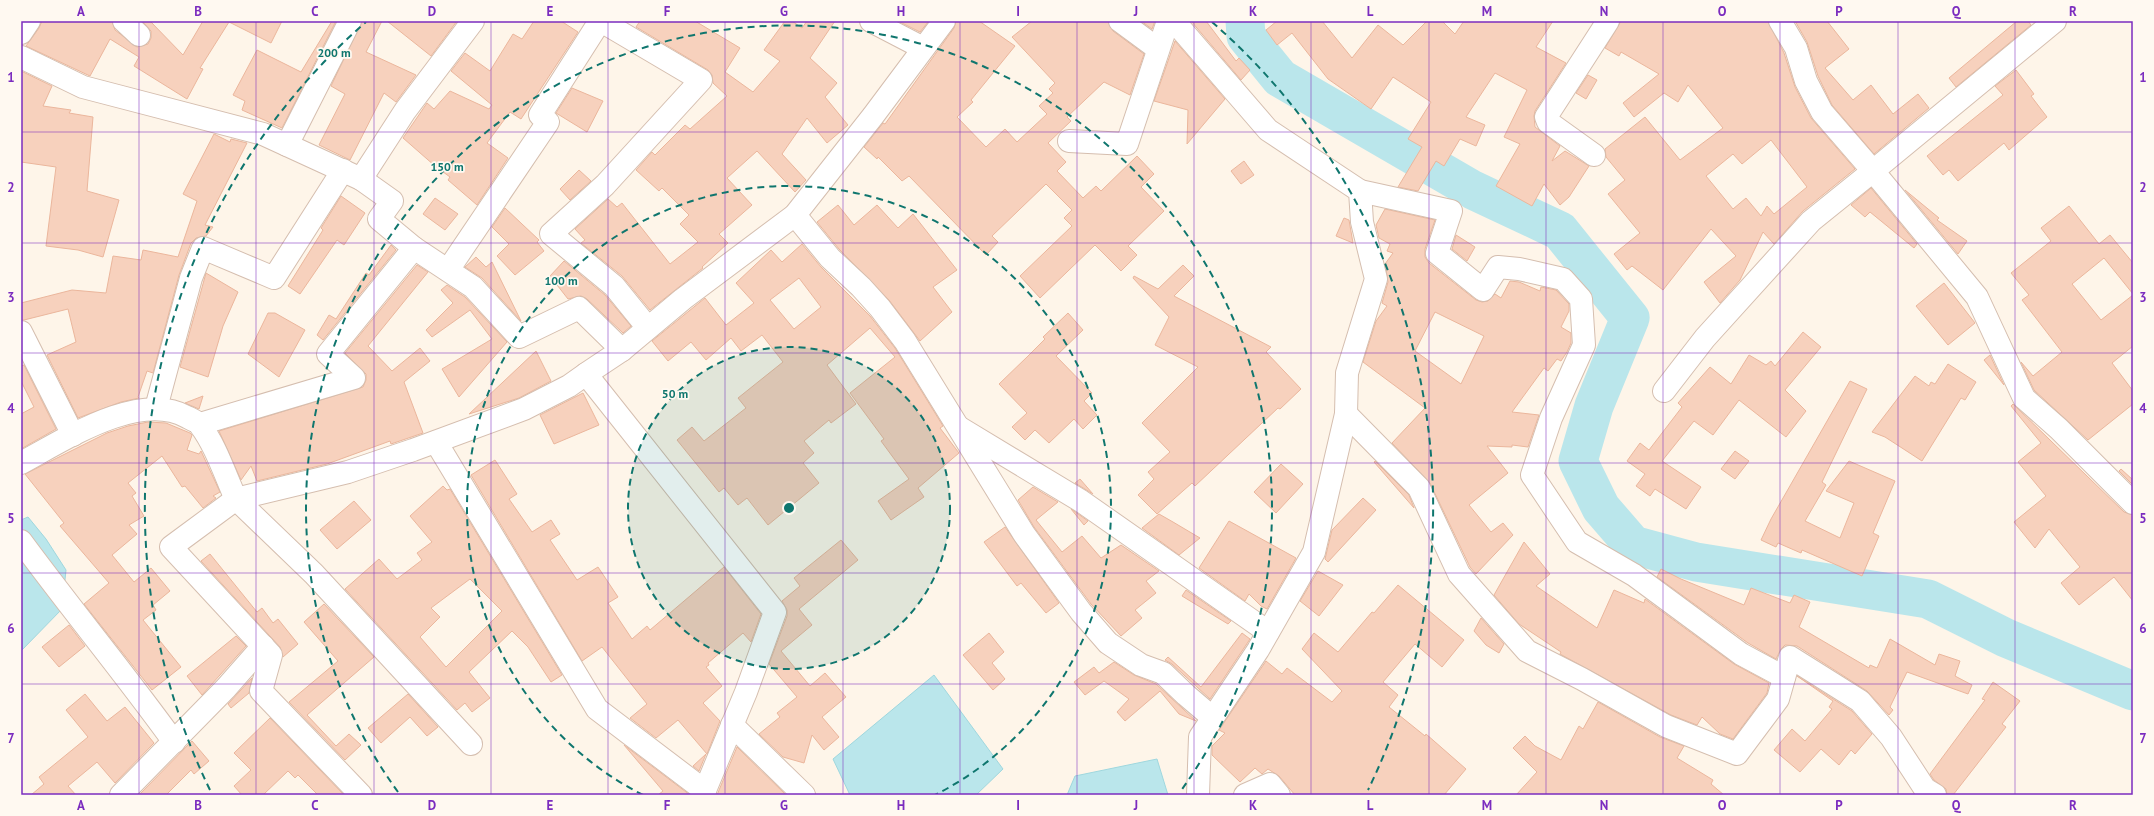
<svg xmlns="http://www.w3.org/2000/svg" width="2154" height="816" viewBox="0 0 2154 816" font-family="'PT Sans',sans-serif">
<rect width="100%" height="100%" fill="#fef5e9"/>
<!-- water -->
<g fill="#bae6eb" stroke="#9fd7de">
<path d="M28,517L46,539L66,570L62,609L22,650L21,520Z"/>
<path d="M934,675L1003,769L976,795H850L833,759Z"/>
<path d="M1157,759L1168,795H1067L1075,776Z"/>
</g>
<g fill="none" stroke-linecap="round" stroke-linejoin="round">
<!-- river -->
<path stroke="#bae6eb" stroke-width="39" d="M1245,21L1246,36L1280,78L1473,190L1560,231L1630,318L1594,406L1578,461L1601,508L1633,545L1696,562L1928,599L2006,638L2133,691"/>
</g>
<!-- building -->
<g fill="#f7d1bd" stroke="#ebb69c" fill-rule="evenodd">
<path d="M42,21H112L115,30L137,47L148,44L151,38V31L142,21H150L183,55L203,21H282L271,43L229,22L200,68L203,69L187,99L134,66L139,57L110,39L90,76L26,46L39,28Z"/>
<path d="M332,21H336L282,128L242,110L245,101L233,95L257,50L301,72Z"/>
<path d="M362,21H382L366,52L416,75L396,102L384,93L350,160L319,145L345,94L331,86Z"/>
<path d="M387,21H457L431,56Z"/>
<path d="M534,21H561L578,32L521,119L510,112L487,143L508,158L477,205L448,180L450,177L435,166L403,138L427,103L434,109L450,91L489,109L492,105L451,71L465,53L490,71L513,34L522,39Z"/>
<path d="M640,21H695L740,48L725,72L753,92L780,61L764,50L785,21H792L802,28L807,21H835L810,58L837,83L825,97L848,125L827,143L807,118L782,154L806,180L795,192L757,151L727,178L752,205L719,234L728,243L702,267L703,268L650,310L622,276L581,243L585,240L575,229L608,199L617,207L622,203L670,264L698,242L680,224L689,215L662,188L659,191L636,170L652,152L655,155L685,125L690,129L727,96L713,83L712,75L708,70L636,27Z"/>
<path d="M898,21H927L928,22L920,32Z"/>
<path d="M956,21H979L1015,46L971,100L973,102L957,117L986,147L1005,129L1017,142L1047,114L1039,106L1053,93L1049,89L1055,83L1012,37L1032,21H1108L1113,31L1144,54L1130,95L1104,82L1067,117L1071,121L1048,143L1066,162L1057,171L1083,198L1096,186L1101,191L1137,156L1154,174L1141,187L1164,211L1128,246L1137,255L1121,271L1095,245L1040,298L1020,276L1072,226L1064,218L1072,210L1046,184L992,236L998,242L986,255L909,176L902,181L878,157L877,159L864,147L883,123L885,124L954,28Z"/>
<path d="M1141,21H1155L1152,29Z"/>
<path d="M1191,21H1206L1236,61L1239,58L1250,70L1241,80Z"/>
<path d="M1277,21H1322L1352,58L1378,25L1403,45L1427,21H1442L1455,34L1464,21H1553L1536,47L1566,63L1535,111L1534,116L1535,127L1560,146L1552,161L1565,151L1589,166L1569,197L1560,205L1544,184L1532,206L1496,186L1520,144L1504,137L1527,90L1495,73L1466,117L1485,125L1476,146L1460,139L1444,166L1436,161L1418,191L1398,187L1422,147L1408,139L1431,102L1393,77L1371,109L1328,79L1292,33L1277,45L1266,30Z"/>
<path d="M1621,21H1768L1784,53L1795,87L1811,118L1855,169L1803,211L1774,244L1763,232L1740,280L1720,303L1704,282L1736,256L1711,229L1663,290L1632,266L1627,270L1614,254L1640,233L1608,194L1625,180L1606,157L1605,149L1645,117L1680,160L1723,128L1688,85L1678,102L1664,93L1634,117L1623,103L1659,74L1621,52L1619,56L1605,48ZM1771,140L1807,187L1774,214L1767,206L1761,216L1746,198L1733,209L1706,176L1733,154L1742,164Z"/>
<path d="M1795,21H1827L1849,49L1825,68L1853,100L1871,85L1893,114L1918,94L1929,108L1874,154L1832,105L1818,76L1807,42Z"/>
<path d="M2017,21H2028L2031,25L1956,87L1949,78Z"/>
<path d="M1175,41L1225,99L1187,144L1188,110L1154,101Z"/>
<path d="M2016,70L2034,94L2031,96L2047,117L2009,150L2004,143L1958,181L1949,170L1943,175L1927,156L2003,95L1995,86Z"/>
<path d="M21,71L52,86L43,106L71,110L69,113L93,117L87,191L119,200L103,257L78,250L46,246L56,167L21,162Z"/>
<path d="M1588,75L1597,80L1586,99L1576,93Z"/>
<path d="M572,88L603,101L587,132L556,113Z"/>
<path d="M214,134L230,142L231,139L247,143L205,225L213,227L206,236L196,238L191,243L179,275L153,373L147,371L138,397L139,398L121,402L78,418L47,355L76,342L68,309L24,320H21V303L72,290L106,293L113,256L141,260L143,250L178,257L197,201L183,194Z"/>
<path d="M1244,161L1254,175L1241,184L1231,171Z"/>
<path d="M579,170L591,181L570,200L560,189Z"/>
<path d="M1871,188L1917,244L1914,248L1870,212L1865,217L1851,205Z"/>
<path d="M1905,190L1939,218L1937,220L1967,241L1958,254Z"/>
<path d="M341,196L365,213L344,245L337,240L300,294L288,286L323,230L321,228Z"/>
<path d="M435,198L458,214L445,230L423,214Z"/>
<path d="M838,205L854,225L877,205L898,228L913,214L957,270L933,287L952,312L920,341L889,300L839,249L817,222Z"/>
<path d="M2069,206L2099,244L2110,235L2133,263V294L2104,258L2072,284L2101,320L2133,295V346L2112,363L2133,391V404L2088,440L2034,390L2021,362L2033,376L2062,352L2022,300L2029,295L2011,273L2051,241L2041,228Z"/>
<path d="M505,208L539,240L537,242L544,251L515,275L497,256L509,244L492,227Z"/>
<path d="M1385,209L1435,220L1425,249V257L1429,263L1476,300L1482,302L1488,301L1495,294L1501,298L1510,281L1519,282L1540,291L1541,287L1556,290L1569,304V311L1561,327L1571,333V343L1567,352L1561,361L1557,359L1548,371L1544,368L1512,412L1539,415L1528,447L1512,445V447L1487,446L1508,473L1469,505L1491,532L1503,523L1513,535L1476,574L1470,567L1430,483L1392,443L1425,408L1363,362L1376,321L1387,306L1382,303L1388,282L1385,264L1393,253L1387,251L1390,244L1379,238L1376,225ZM1435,312L1484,336L1461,384L1415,351Z"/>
<path d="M1344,218L1349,220L1353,243L1336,236Z"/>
<path d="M1456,235L1475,247L1467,261L1452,249Z"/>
<path d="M802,244L821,267L870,316L895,348L943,426L940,428L959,453L918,488L924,497L891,520L878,501L909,479L881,441L884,439L850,393L895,357L870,328L827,365L856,404L831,423L829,420L804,441L814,453L803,463L819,483L768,525L747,498L738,505L724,488L719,492L677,440L692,427L704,441L746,408L738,398L783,362L762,335L741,351L731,338L706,360L691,342L668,361L652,341L705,298L726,325L754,303L736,283L771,250L782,262ZM799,278L821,307L794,329L770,300Z"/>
<path d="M391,245L396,250L323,340L317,335L329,315L336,319L366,273L369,275Z"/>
<path d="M476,257L486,267L492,262L521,321L482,278L465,267Z"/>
<path d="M564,261L605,295L631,326L623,333L587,299L581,296L568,299L550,276Z"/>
<path d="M417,265L428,272L368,346L392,371L420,348L430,361L404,382L423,433L391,444L390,441L327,464L257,481L251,466L241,480L219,431L363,387L366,380V374L345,353Z"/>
<path d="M1183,265L1194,276L1174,296L1271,347L1266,352L1301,389L1280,409L1278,408L1195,486L1192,483L1157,514L1138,495L1154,479L1148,472L1170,452L1142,423L1198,367L1155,345L1169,317L1133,278L1134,276L1158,289Z"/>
<path d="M206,273L238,292L223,326L208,377L180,367Z"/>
<path d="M1944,283L1975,323L1948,345L1916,306Z"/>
<path d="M447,285L465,297L507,342L459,397L442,369L492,339L470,310L432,337L426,330L453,303L441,290Z"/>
<path d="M268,313H275L305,330L279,377L248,354Z"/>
<path d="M1068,313L1083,330L1056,356L1092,393L1084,401L1097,415L1083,429L1074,419L1049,443L1035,430L1025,440L1012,427L1027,413L999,384L1027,357L1045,339L1043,337Z"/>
<path d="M1803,332L1821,347L1785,390L1806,411L1786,437L1739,400L1713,435L1694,421L1662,461L1701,487L1686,509L1655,489L1650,496L1636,486L1645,474L1627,461L1640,443L1649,450L1682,407L1678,403L1710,367L1731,384L1749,355L1766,365L1771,361L1775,366Z"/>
<path d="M536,351L551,381L519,398L469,414Z"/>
<path d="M1990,355L2004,385L1984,360Z"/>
<path d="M1948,364L1976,382L1965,400L1961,398L1922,461L1885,437L1872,432L1915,376L1929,386L1931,382L1935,384Z"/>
<path d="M24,365L56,429L21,449V414L34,407L21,381V366Z"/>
<path d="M1850,381L1867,389L1822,482L1826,485L1805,521L1840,538L1854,503L1826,491L1849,461L1895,481L1873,533L1879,536L1862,576L1802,550L1801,553L1778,543L1776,547L1761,540L1771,519Z"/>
<path d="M583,393L599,425L554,444L540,415Z"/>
<path d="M203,396L199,409L185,403Z"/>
<path d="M2013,404L2124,512L2133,515V601L2114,577L2079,605L2061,583L2080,567L2049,529L2035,548L2014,522L2046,496L2018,462L2041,443L2011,406Z"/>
<path d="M148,422L166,423L190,433L192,435L187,450L199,454L201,451L220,492L213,496L216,498L203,508L185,486L182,487L162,456L128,483L136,493L132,496L144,516L129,525L137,534L112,555L134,582L151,568L170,591L153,605L156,610L143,620L181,667L152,690L84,604L109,583L60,526L64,523L25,474L107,433L128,426Z"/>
<path d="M1735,451L1749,461L1735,479L1721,469Z"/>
<path d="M495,460L517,494L509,499L532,532L551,520L560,534L550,540L577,580L598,567L618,597L608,603L632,639L647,626L650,630L724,567L761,614L751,642L743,633L708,663L709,665L706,667L722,686L703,703L720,721L707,754L678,720L656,738L630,718L647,704L602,647L582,661L471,475Z"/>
<path d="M1375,461L1409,495L1414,508L1374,462Z"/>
<path d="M1281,464L1303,484L1276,513L1254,492Z"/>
<path d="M2121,469L2133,480V485L2119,471Z"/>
<path d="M1080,479L1093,494L1075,483Z"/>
<path d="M443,486L447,490L450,489L562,675L551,682L528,647L512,631L469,672L490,698L472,712L465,703L457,710L345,589L379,559L397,579L422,560L417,553L432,542L410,516ZM470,579L502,611L446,667L420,637L440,617L431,608Z"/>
<path d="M1033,487L1058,502L1036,520L1062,552L1082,536L1101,558L1121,545L1159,571L1146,581L1156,593L1135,610L1142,618L1121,636L1091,604L1034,527L1018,500Z"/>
<path d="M1363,498L1376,510L1328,562L1325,559L1332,530Z"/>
<path d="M354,501L371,520L337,549L320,530Z"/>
<path d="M1071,509L1074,511L1088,521L1084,525Z"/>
<path d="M1159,514L1173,522L1200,538L1179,555L1142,528Z"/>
<path d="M1229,521L1296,558L1267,609L1261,606L1249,594L1245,601L1199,568Z"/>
<path d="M1005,527L1059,603L1046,613L1021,583L1017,586L984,542Z"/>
<path d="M841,540L858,560L799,609L812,625L781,651L810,686L825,673L846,697L822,717L839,737L824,750L812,735L804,763L783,757L759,734L780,717L777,713L797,697L769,664L787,616V610L782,601L800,586L794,578Z"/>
<path d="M1524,542L1550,574L1536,586L1597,628L1614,590L1644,603L1645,599L1734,664L1769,683L1767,693L1733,739L1720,734L1702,717L1697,725L1671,715L1560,654L1561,652L1519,624L1494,595Z"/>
<path d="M210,554L257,612L262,608L273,623L278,619L298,644L283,657L280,647L201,561Z"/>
<path d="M1661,569L1681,579L1744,605L1751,588L1790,603L1794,595L1810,602L1799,627L1869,668L1870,665L1877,668L1890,639L1935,665L1939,654L1960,661L1955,676L1972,685L1968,694L1907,672L1890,707L1893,710L1889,715L1867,691L1797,646L1785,645L1781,649L1776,659L1748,643L1657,577Z"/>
<path d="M1318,571L1343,585L1319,616L1300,601Z"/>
<path d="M1398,585L1464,640L1442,667L1415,644L1383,682L1398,695L1389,707L1425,736L1426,734L1466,769L1444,795H1295L1279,776L1268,769L1262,774L1255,768L1240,782L1212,755V746L1225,733L1219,730L1266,661L1282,674L1287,668L1332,702L1342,691L1302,649L1314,633L1338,652L1372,612L1374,613Z"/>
<path d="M1186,590L1231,621L1228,624L1182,596Z"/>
<path d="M324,604L374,657L307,715L336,746L349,734L361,745L345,760L289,702L338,661L304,622Z"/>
<path d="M1481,618L1504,644L1499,653L1486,645L1474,631Z"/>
<path d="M69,625L85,646L59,667L42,647Z"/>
<path d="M989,633L1004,652L992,663L1005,679L993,690L963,655Z"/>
<path d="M1242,633L1250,639L1210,699L1172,664L1165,660L1168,657L1201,687Z"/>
<path d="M236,636L246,646L202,695L187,676Z"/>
<path d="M1114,662L1134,675L1156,684L1196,721L1179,714L1160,691L1125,721L1117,712L1129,699L1104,681L1085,695L1074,682L1094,667L1099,673Z"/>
<path d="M1797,676L1852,711L1872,734L1855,754L1851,750L1839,765L1821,749L1800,772L1774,750L1792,729L1805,741L1832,709L1829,707L1833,701Z"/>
<path d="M252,678L249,693L231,708L228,704Z"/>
<path d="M1993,682L2020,701L2002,724L2006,727L1953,795H1947L1946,789L1934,780L1930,774L1985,700L1982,699Z"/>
<path d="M85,694L107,721L125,707L154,743L115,783L97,762L68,786L76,795H31L44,784L39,777L88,737L66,710Z"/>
<path d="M408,694L438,727L427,736L410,717L381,743L368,728Z"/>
<path d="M1598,702L1660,737L1684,746L1677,758L1713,780L1711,784L1724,795H1516L1537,772L1513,748L1525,736L1535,746L1561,760L1579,726L1583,729Z"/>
<path d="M270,718L344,795H318L298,775L295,778L288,771L263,795H242L234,786L251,770L234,753Z"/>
<path d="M192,741L209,761L194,774L191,770L166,795H139Z"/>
<path d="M624,745L690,795H658L663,791Z"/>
<path d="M737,747L786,795H717Z"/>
<path d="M706,754L699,771L693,766Z"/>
</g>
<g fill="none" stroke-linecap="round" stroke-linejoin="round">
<!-- minor casing -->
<g stroke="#d5beaf" stroke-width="24">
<g id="minor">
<path d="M124,21L139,35"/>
<path d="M601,21L701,80L605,185L551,234L614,286L648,328"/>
<path d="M871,21L923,48"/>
<path d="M1120,21L1158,49"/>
<path d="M1174,21L1268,130L1360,191L1362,222L1376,279L1347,373L1346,414L1314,552L1258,650L1200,737L1198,795"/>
<path d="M1780,21L1796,48L1806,81L1822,112L1873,171L2055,21"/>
<path d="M21,33L29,21"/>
<path d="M21,57L83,87L263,134L361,179L405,111L473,21"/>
<path d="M1069,141L1127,144L1168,21"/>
<path d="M287,145L350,21"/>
<path d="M1594,155L1548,122L1546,117L1608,21"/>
<path d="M1360,191L1451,211L1437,253L1483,290L1498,267L1519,269L1563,279L1581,299L1584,345L1551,418L1532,475L1577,542L1634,575L1741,654L1784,677"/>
<path d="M795,215L830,258L861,287L880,308L905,341L1024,534L1081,612L1108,643L1141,665L1163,673L1186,695L1213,718"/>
<path d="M414,248L473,287L519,337L579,308L622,350"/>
<path d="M448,270L548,122L540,115L600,21"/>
<path d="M21,332L73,435"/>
<path d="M586,374L775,612L746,692L703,795"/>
<path d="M1664,391L1705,338L1811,221L1873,171L1977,297L2024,398L2059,429L2133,503"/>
<path d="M156,408L191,278L203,248L274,278L343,170"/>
<path d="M1346,414L1419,488L1459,574L1527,651L1582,679L1666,726L1737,754L1778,699L1790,657L1860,701L1891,737L1925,789L1935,795"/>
<path d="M200,424L354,378L328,354L414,248L379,219L392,201L361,179"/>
<path d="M960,428L1081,501L1268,632"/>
<path d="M436,442L597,709L705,791"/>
<path d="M21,463C64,440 139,390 187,417C191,419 198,422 200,425C216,446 225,475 236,499L348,472L413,450L524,409L569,386L586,374L622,350L683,299L795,215L873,116L944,21"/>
<path d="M21,541C71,609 125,674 174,742"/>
<path d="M732,725L804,795"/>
<path d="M121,795L226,688L263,646"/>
<path d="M361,795L261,691L271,655L171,547L236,499L314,574L471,744"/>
<path d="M1245,795L1270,784L1279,795"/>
</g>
</g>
<!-- minor -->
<use href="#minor" stroke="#fff" stroke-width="22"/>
</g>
<!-- grid -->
<path fill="none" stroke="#7b2cbf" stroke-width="1" stroke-opacity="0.55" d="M139,21V795M256,21V795M374,21V795M491,21V795M608,21V795M725,21V795M843,21V795M960,21V795M1077,21V795M1194,21V795M1311,21V795M1429,21V795M1546,21V795M1663,21V795M1780,21V795M1898,21V795M2015,21V795M21,132H2133M21,243H2133M21,353H2133M21,463H2133M21,573H2133M21,684H2133"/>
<!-- distance rings -->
<circle cx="789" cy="508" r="161" fill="#0f766e" fill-opacity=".12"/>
<g fill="none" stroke="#0f766e" stroke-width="2" stroke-dasharray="7 5">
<circle cx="789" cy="508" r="161"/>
<path d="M643 795A322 322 0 1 1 935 795"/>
<path d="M398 792A483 483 0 1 1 1180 792"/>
<path d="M210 790A644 644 0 0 1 366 22M1212 22A644 644 0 0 1 1368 790"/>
</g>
<circle cx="789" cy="508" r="6" fill="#0f766e" stroke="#fff9f1" stroke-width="2"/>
<g font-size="12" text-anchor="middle" font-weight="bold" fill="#0f766e" stroke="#fff9f1" stroke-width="3.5" stroke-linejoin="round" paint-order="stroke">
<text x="334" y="57">200 m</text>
<text x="447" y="171">150 m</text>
<text x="561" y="285">100 m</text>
<text x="675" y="398">50 m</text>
</g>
<!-- border -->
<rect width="2154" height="816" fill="none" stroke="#fff9f1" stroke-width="44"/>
<rect x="22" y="22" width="2110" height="772" fill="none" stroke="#7b2cbf" stroke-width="1.5"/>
<g font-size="13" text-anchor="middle" font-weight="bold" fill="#7b2cbf">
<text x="81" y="16">A</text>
<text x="198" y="16">B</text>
<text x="315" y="16">C</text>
<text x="432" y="16">D</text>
<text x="550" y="16">E</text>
<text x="667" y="16">F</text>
<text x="784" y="16">G</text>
<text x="901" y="16">H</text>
<text x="1018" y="16">I</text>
<text x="1136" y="16">J</text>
<text x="1253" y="16">K</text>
<text x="1370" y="16">L</text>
<text x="1487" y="16">M</text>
<text x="1604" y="16">N</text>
<text x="1722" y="16">O</text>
<text x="1839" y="16">P</text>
<text x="1956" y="16">Q</text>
<text x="2073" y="16">R</text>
<text x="11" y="82">1</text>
<text x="2143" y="82">1</text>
<text x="11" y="192">2</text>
<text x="2143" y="192">2</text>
<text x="11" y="302">3</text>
<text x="2143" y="302">3</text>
<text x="11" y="413">4</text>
<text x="2143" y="413">4</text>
<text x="11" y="523">5</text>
<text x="2143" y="523">5</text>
<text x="11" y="633">6</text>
<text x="2143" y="633">6</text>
<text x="11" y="743">7</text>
<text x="2143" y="743">7</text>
<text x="81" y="810">A</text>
<text x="198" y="810">B</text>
<text x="315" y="810">C</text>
<text x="432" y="810">D</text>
<text x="550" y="810">E</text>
<text x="667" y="810">F</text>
<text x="784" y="810">G</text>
<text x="901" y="810">H</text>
<text x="1018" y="810">I</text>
<text x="1136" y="810">J</text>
<text x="1253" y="810">K</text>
<text x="1370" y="810">L</text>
<text x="1487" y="810">M</text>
<text x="1604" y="810">N</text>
<text x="1722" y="810">O</text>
<text x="1839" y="810">P</text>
<text x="1956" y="810">Q</text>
<text x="2073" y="810">R</text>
</g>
</svg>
